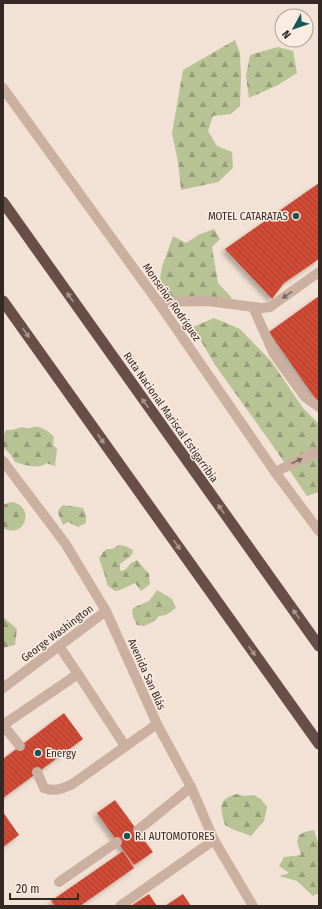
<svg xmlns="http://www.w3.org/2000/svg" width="322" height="909" viewBox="0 0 322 909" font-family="'Fira Sans Condensed',sans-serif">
<defs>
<pattern id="forest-firs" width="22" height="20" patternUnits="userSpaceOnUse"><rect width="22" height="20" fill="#b7c295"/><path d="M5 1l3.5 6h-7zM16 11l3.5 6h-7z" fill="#969e79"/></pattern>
<pattern id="building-back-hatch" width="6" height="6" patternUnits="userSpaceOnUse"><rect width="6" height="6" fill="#cf4c36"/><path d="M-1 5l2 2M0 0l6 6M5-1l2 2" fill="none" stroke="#a93f2d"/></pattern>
<filter id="shadow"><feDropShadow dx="-3.5" dy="3.5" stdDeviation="2" flood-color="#0004"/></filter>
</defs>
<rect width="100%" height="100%" fill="#f2e2d5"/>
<!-- forest -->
<g fill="url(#forest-firs)">
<path d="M235,40L240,53L241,77L240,106L231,114L213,116L208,131L217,146L232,152L233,168L218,182L181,190L178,162L172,133L183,70Z"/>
<path d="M278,47L293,51L297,73L278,85L249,98L246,76L250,55Z"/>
<path d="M214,229L220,239L212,247L218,283L231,297L233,307L167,297L160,278L162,267L173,236L186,243L200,234Z"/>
<path d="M214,318L240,329L271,361L303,408L319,424V492L307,496L271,443L215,365L193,327Z"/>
<path d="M23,427C27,429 29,428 33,427C42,426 48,431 54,437L53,445L57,449L55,466L46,463C39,470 24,465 15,462L11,455L3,447V438L6,430H11Z"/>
<path d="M12,502C36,507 25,540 3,528V505L8,503Z"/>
<path d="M63,505L83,508L86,515V523L78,527L68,522L63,525L58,513L59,509Z"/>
<path d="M119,545L125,546L133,550L132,555L120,564V571L125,570L131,563L137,560L149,574L150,584L141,591L135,583L120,590L115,591L107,585C106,575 101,567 99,557L101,556L103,552L107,549H112Z"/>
<path d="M157,590L172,599L176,608L166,615L159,616L155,621L144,626L137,625L133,617L132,610L135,607L149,601Z"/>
<path d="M3,617L17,629L15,645L3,648Z"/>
<path d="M237,794L244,796L253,795L261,799L267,807L264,821L251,836L232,829L225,825C220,808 217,799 237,794Z"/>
<path d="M314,830L318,843H319V893L313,896L297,881L280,876L289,873L279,866L284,857L301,855L297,842L299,835L305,832Z"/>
</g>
<!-- building -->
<g fill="url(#building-back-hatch)" filter="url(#shadow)">
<path d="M319,183V259L284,283L272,299L225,249Z"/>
<path d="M319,296V404L269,332Z"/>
<path d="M64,713L83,739L3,798V759Z"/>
<path d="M115,800L153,852L134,865L97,813Z"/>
<path d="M3,812L19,835L3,847Z"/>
<path d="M123,851L134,868L80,906H55L51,901Z"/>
<path d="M149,894L157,906H131Z"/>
<path d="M183,894L191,906H165Z"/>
</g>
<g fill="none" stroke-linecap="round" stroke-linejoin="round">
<!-- service -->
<g stroke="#cbb0a1" stroke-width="10">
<path d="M158,302L208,301L262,308L270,307L319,272"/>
<path d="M253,307L274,354L305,397L319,407"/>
<path d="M275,472L319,451"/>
<path d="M59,646L78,674L125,746"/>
<path d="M3,725L78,674"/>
<path d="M3,725L20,746"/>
<path d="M37,772L44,788C55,792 60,789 71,785L157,724"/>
<path d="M138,830L191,787"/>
<path d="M59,882L117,842"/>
<path d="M120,906L214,840"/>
</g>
<!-- minor -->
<path stroke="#cbb0a1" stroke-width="10" d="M3,688L106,611"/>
<!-- tertiary -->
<g stroke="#cbb0a1" stroke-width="10">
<path d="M3,88L158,302L275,472L319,531"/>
<path d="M3,461L65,543L106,611L157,724L191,787L214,840L253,906"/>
</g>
<!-- trunk -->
<g stroke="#674e47" stroke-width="11">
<path d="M3,202L319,646"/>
<path d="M3,301L319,744"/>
</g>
</g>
<!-- one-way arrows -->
<defs><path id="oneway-solid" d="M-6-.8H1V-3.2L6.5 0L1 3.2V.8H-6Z"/></defs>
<g fill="#78655c">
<use href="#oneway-solid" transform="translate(287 295) rotate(145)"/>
<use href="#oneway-solid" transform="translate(297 461) rotate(-25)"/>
</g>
<g fill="#a9958c">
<use href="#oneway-solid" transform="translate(70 297) rotate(-125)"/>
<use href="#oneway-solid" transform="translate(26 333) rotate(55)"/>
<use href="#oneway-solid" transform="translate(145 403) rotate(-125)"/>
<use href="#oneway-solid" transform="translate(101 439) rotate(55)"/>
<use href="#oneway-solid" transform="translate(221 509) rotate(-125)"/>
<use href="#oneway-solid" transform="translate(177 545) rotate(55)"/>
<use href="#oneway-solid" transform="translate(296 614) rotate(-126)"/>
<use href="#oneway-solid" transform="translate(252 651) rotate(55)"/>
</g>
<!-- markers -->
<g fill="#175856" stroke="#faece1" stroke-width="1.5">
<circle cx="296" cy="216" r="4"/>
<circle cx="38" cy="753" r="4"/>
<circle cx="127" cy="836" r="4"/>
</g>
<g text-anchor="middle" stroke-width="3" stroke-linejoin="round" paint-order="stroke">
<!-- poi labels -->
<g font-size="11" fill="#342824" stroke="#faece1" text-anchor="start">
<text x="288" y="220" text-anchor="end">MOTEL CATARATAS</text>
<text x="46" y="757">Energy</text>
<text x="135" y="840">R.I AUTOMOTORES</text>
</g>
<!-- street labels -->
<g font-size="11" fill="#342824" stroke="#faece1">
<text transform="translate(172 302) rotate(55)" y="4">Monseñor Rodríguez</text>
<text transform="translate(171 417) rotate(55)" y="4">Ruta Nacional Mariscal Estigarribia</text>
<text transform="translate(57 633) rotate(-37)" y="4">George Washington</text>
<text transform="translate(147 674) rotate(66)" y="4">Avenida San Blás</text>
</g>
</g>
<!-- border -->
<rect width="322" height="909" fill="none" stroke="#342824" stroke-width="8"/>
<!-- north arrow -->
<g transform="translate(294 28) rotate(230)"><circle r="19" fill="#faece1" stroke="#ab9e95"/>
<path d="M0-3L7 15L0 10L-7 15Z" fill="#175856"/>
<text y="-6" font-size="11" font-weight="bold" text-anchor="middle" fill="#342824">N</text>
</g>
<!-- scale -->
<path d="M10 893v6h68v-6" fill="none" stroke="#342824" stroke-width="2"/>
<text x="16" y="893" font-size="12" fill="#342824" stroke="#faece1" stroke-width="3" paint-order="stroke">20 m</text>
</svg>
